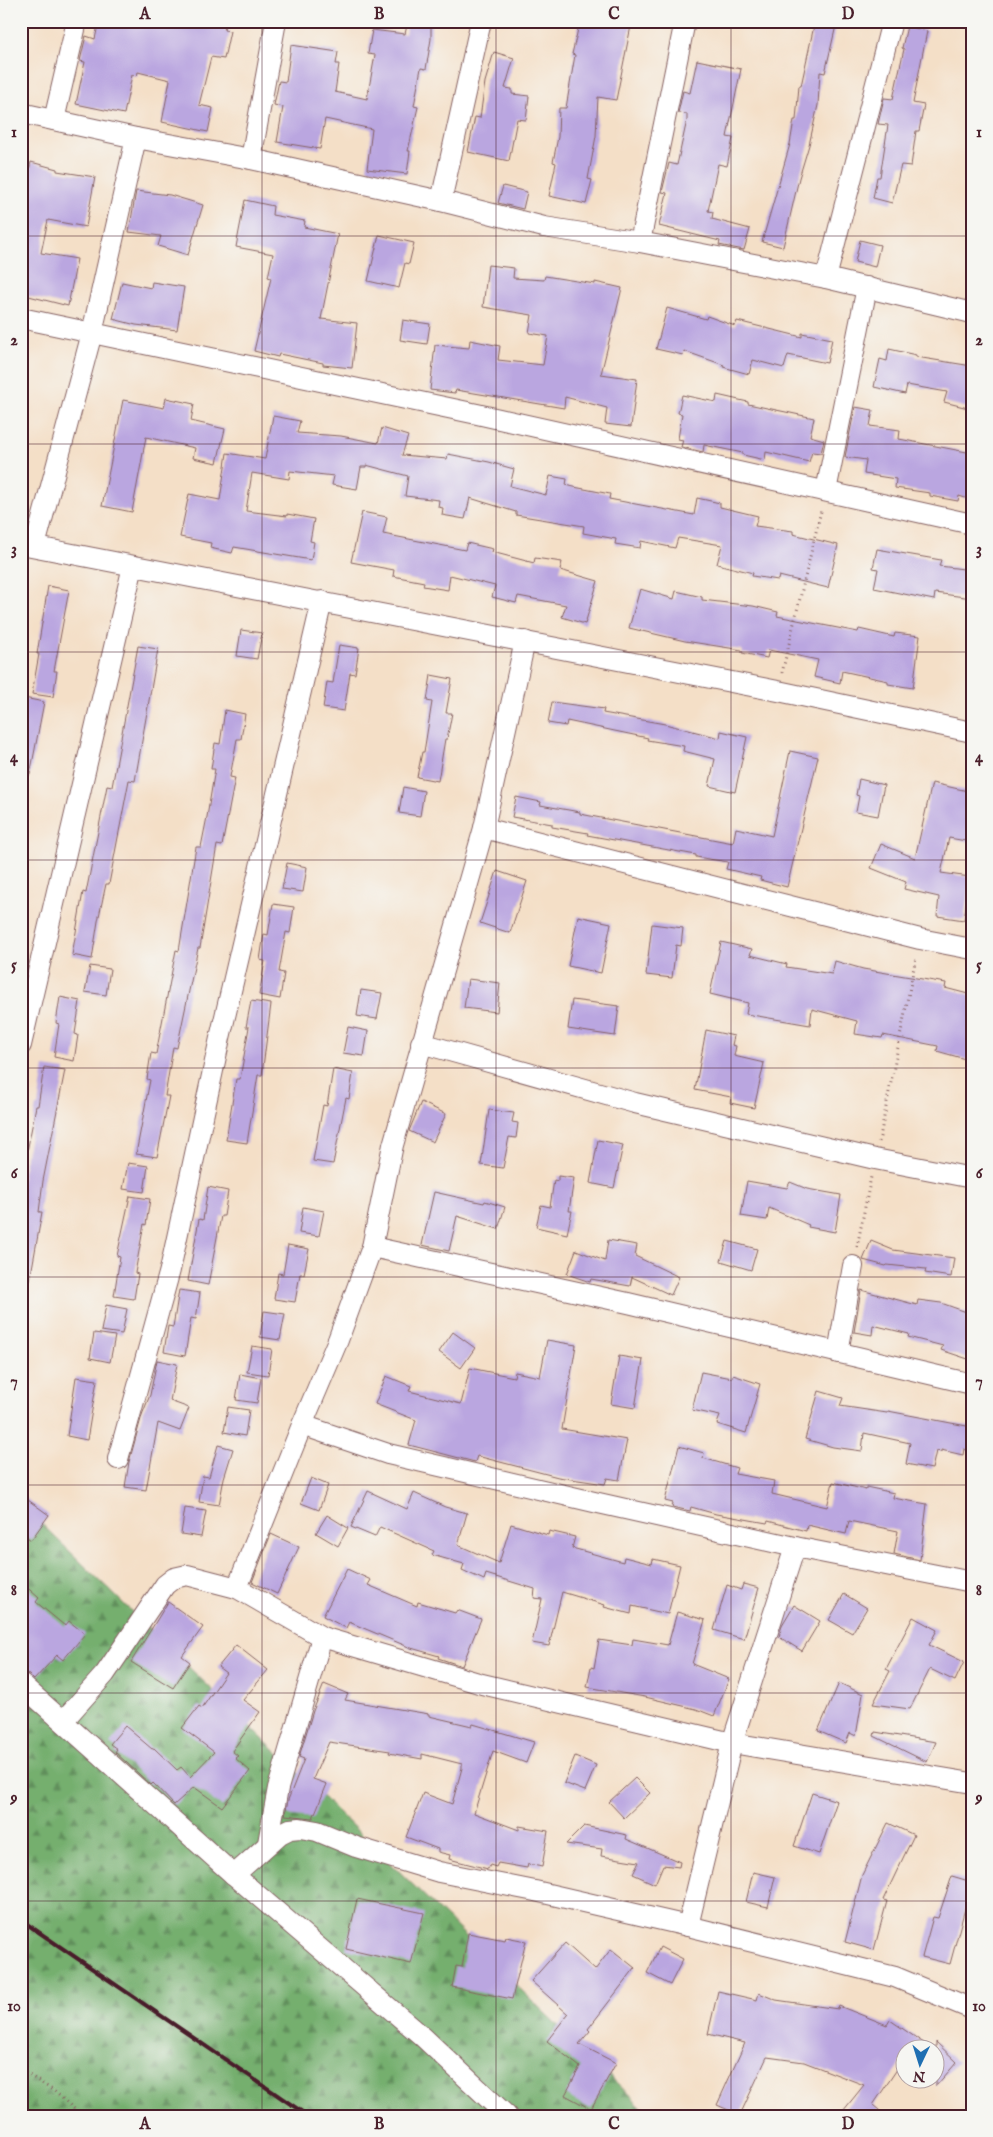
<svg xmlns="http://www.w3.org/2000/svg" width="993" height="2137" viewBox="0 0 993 2137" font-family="'IM FELL English',serif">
<defs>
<pattern id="forest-firs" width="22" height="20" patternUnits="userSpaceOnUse" patternTransform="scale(1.25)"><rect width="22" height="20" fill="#74af6e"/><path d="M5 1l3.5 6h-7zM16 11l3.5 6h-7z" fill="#618e5b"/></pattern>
</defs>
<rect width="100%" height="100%" fill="#f6f6f2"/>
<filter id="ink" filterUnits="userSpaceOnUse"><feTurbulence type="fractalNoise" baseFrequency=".02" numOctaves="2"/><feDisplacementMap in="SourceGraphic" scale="10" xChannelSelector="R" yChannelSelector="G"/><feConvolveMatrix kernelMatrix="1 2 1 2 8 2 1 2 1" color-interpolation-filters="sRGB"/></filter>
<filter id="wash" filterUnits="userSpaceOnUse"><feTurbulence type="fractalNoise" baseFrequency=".0096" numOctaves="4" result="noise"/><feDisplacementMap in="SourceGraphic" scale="20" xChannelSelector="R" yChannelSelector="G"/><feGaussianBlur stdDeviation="1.12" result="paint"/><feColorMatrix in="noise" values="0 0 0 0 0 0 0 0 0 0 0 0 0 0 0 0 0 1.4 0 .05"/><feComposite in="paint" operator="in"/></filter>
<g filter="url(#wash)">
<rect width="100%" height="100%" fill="#f4dfc7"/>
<!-- forest -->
<path fill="url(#forest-firs)" stroke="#5f674c" d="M21,1504L651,2116H21Z"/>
<g id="blocks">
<!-- building -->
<g fill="#baa6e0">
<path d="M99,21H226L224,30L230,31L224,59L211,57L199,105L213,108L208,132L162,122L170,80L138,72L137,76L132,75L124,114L76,104L85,62L80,61L86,36L95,39Z"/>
<path d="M408,21H431V39L426,69L421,68L414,106L418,107L408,151H410L407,174L367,169L372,129L325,119L320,149L277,142L283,107L274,105L279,81L286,82L291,45L338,52L336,64H339L335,92L367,99L375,55L368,54L372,30L405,34Z"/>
<path d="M580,21H632L616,100L598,97L596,136L588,179L592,180L586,204L549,196L556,163L553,162L558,137L559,108H566L575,55L572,54Z"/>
<path d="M815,21H837L825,73L820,72L818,105L809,145L799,178L783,247L762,242L790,144L794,120H796L799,86H801Z"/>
<path d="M907,26L927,31L913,103L924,105L919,131H916L911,166L901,165L892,203L873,198L877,177H880L888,125L878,124L884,98L893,99L904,49L902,48Z"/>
<path d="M494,52L514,58L505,88L512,89V94L529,96L526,120L517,119L509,161L468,152L475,117L480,118L485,82Z"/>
<path d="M697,60L741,69L727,137L733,138L727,166L718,164L708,211L713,212L712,219L750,229L744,250L719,245L720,241L659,226L667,193L662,192L669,163L677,165L687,120V114L678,113L683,91L690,93Z"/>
<path d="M31,162L57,169V171L95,177L86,227L48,220L41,253L77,259L68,306L21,294V202Z"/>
<path d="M503,186L527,192L523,209L498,203Z"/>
<path d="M136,191L170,195L203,205L188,255L158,246L161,236L129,232Z"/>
<path d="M245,200L273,206L272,215L305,221L304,227L338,234L321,319L357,323L352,368L323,365V363L279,354L278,357L254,351L271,278L268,277L273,254L236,247Z"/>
<path d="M379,235L414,243L409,264L405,263L399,288L368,281Z"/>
<path d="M860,240L880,245L875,267L855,262Z"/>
<path d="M488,265L514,268L513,278L544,280L545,276L595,284V282L622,288L601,374L637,379L631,427L605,424L607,408L565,397L564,408L456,390L455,393L430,390L435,345L469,348L470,340L500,346L498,360L543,365L548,336L529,333L532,315L483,307Z"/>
<path d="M122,282L151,288L152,282L184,287L177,330L136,325L113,319Z"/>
<path d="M667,308L706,319L707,316L735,326L737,321L802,337V333L832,339L827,363L788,355L784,368L753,360L749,374L723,367L724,365L684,351L683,355L656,349Z"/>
<path d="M403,320L430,324L427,344L400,340Z"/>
<path d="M889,349L916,355V357L972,366V409L944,402L947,392L907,385L905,394L874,387L880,359L887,361Z"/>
<path d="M682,395L716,402L717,395L748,402V404L814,418L810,436L824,440L821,453L812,452L809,462L766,452L765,460L743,455V453L704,445L703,452L681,447L683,440L678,439L682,414L678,413Z"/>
<path d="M166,398L194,404L191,421L225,429L217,463L193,458L195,448L146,437L132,512L102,506L123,400L164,408Z"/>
<path d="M855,407L873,410L870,426L900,430L899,439L972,453V500L959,496L958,501L930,496V493L895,488L896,479L864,474L866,460L845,457Z"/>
<path d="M273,416L300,421L297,433L341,436L378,443L382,428L408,436L402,455L447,459L448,454L489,462L514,469L510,486L546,495L550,476L567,479L566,485L574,487L610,494L609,499L694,515L697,498L720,503V507L758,516L755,526L793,531V534L838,545L828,588L779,576L778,580L752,576L753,573L717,564L722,545L678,538L675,548L641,541L640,548L615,544L616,539L583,533L584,526L516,515V512L470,498L465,519L442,515L443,508L438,507L439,500L405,496L408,476L366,465V467H361L357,489L332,485L334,476L290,471L289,479L252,473L246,511L287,516V514L314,519L310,541L314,542L311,560L234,547L232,553L210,548L211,543L180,537L189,494L220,500L227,453L265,459Z"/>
<path d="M362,512L387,517L383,534L465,550L467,543L493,549L492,552L534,563L535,558L562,562L560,570L598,581L585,624L562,617L566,605L518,596L516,603L492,597L495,586L450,575L448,590L423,586L424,582L393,576L394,570L351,562Z"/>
<path d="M877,549L941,560L939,566L972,570V598L935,593L934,600L874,588L878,569L873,568Z"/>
<path d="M48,586L69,590L54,671H57L53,697L32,694L39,654H37Z"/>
<path d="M640,589L674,599L676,591L702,597V600L753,606L778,612L777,616L858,632L859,629L894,637L895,633L920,636L913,688L888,684V681L842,671L840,683L814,677L818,660L769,650L767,658L742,653V650L685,641L629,628Z"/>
<path d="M241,630L262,633L257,659L237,656Z"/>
<path d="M339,645L359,648L355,674L350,673L344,711L323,708L327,682L333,683Z"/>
<path d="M138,646L158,649L135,781L129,780L109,884H106L98,921L92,959L72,955L83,892L86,893L107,786L112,787Z"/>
<path d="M431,675L452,679L446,713H452L447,739H445L438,781L417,777L422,752H424L432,702L427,701Z"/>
<path d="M24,698L44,702L30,775H21V714Z"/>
<path d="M552,702L604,709L603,713L665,724L720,738L721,731L747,737L735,792L709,786L715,759L683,751L684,746L647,740L648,738L567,721L566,726L548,723Z"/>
<path d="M225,710L245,714L241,739H237L230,777L235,778L222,846L217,845L200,948H198L177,1048L173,1047L165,1096H169L157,1157L136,1154L150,1080L147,1079L151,1053L156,1054L176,950L179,951L196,847H201L207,817L215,769H211L215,743L220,744Z"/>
<path d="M790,751L818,757L787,887L760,880L761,877L726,869L728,862L696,857V855L587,835L588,833L552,827V824L512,817L516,797L541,802L540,805L580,812V814L733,843L736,828L772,836Z"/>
<path d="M859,779L884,785L878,816L856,812L859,796L856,795Z"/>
<path d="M932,783L972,792V842L949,838L941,873L970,877L964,920L937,916L939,897L904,889L906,882L871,868L881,844L915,858Z"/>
<path d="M403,787L424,791L420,816L399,813Z"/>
<path d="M287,863L307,867L303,892L282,889Z"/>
<path d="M497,871L527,881L510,933L480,923Z"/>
<path d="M273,904L294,907L290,933L286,932L279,972L284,973L280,999L259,995L265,961L260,960L264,934L268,935Z"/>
<path d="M578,916L611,923L601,973L568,966Z"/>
<path d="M652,924L683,928L681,946L676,945L672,978L646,975Z"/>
<path d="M721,942L752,949L750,955L787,964L786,967L832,974L835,961L863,969L946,983L945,988L972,995V1061L937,1051L938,1046L883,1035L882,1038L855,1034L857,1021L812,1009L810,1025L746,1014L748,1003L710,994Z"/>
<path d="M90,966L110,969L106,995L85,992Z"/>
<path d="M468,979L500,983L497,1012L464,1008Z"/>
<path d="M361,990L382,993L377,1019L357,1016Z"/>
<path d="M60,997L80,1001L75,1034L78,1035L74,1061L54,1057L59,1024L56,1023Z"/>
<path d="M572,1000L619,1006L615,1036L568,1029Z"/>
<path d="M251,1001L271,1004L262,1075H258L247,1143L226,1140L236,1079H240L249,1027H246Z"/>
<path d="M348,1027L368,1031L364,1056L343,1053Z"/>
<path d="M706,1030L734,1036L732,1045L736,1046L734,1056L764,1063L754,1108L730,1103L731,1097L695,1090Z"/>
<path d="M44,1067L65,1070L43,1181L39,1212H42L30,1280H21V1190L23,1172L36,1106H38Z"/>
<path d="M333,1069L353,1073L349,1099L346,1098L333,1164L313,1161L323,1105L327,1106Z"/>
<path d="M421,1102L446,1114L433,1142L409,1131Z"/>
<path d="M489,1110L514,1113L512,1122L518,1123L516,1138L509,1137L503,1168L481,1165Z"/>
<path d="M598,1140L623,1145L614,1188L590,1183Z"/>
<path d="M128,1163L148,1166L144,1192L123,1189Z"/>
<path d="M558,1176L574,1178L569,1211H572L567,1234L536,1227L541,1205L550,1207L554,1180L558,1181Z"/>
<path d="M747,1181L787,1188L790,1182L807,1189L841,1195L835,1232L808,1227L809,1225L769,1208L767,1220L741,1216Z"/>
<path d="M208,1187L228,1191L224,1216H221L208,1285L188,1281L199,1219L203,1220Z"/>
<path d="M434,1192L484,1203L485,1201L505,1207L498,1229L457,1216L449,1251L422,1245Z"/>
<path d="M130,1196L150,1199L146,1225L144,1224L135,1273L138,1274L134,1299L114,1296L120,1257L117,1256Z"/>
<path d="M303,1207L324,1211L319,1236L299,1233Z"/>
<path d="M608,1240L637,1245L635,1256L679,1277L671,1295L632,1277L630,1286L591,1279L590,1282L567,1274L576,1250L605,1261Z"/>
<path d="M727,1241L757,1249L751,1270L721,1261Z"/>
<path d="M871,1241L893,1250L954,1258L951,1277L925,1273L926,1269L887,1265L886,1266L863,1260Z"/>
<path d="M288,1245L309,1249L304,1274H300L295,1302L274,1299L278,1273L283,1274Z"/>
<path d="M179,1290L200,1293L196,1319L191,1318L185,1356L164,1352L168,1326L173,1327Z"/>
<path d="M861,1290L917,1305L918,1300L941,1303L972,1314V1348L968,1359L941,1350L943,1346L908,1337L909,1334L873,1325L872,1335L854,1332Z"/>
<path d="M106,1305L127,1309L122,1334L101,1331Z"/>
<path d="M264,1311L285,1314L280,1340L260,1337Z"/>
<path d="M453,1332L475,1348L461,1368L439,1352Z"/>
<path d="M94,1333L115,1336L110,1362L90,1358Z"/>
<path d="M547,1340L576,1345L562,1429L627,1440L619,1480L607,1478L605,1484L558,1477L477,1456L475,1462L409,1445L416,1420L375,1404L386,1376L411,1386L409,1391L461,1404L470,1368L514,1377L515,1372L540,1377Z"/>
<path d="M252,1346L272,1349L268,1375L247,1372Z"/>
<path d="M619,1356L643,1360L635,1408L611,1404Z"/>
<path d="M157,1360L177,1364L170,1401L189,1408L180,1431L158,1423L146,1490L125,1487L129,1462L142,1415L150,1395Z"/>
<path d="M701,1372L732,1378L733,1375L760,1384L746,1433L717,1424L720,1416L692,1410Z"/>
<path d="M240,1374L261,1378L257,1403L236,1400Z"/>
<path d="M76,1377L97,1380L87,1440L67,1436Z"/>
<path d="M819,1391L843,1398L840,1406L887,1413L888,1411L972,1427V1451L964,1449L963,1455L941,1450V1452L936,1451L932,1469L906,1464L910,1443L864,1433L862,1451L833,1447L805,1439Z"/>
<path d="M228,1407L249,1410L245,1436L224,1432Z"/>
<path d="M218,1445L233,1449L224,1478L219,1505L199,1502L203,1476L209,1477Z"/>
<path d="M679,1446L704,1453L703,1458L737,1468L735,1474L774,1481L772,1494L827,1507L833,1482L866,1490V1487L894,1493L893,1498L927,1504L920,1560L894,1554L898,1531L849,1521L846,1534L807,1525L806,1531L768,1521L767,1523L716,1514L691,1507L690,1511L672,1507L673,1503L665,1501Z"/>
<path d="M311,1478L328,1485L319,1510L301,1503Z"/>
<path d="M368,1491L407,1509L414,1493L445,1507L467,1513L458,1545L499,1563L511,1524L548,1535L549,1531L575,1537L572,1548L623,1562L624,1557L652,1564L653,1559L680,1565L668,1614L632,1606L631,1614L604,1607L605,1605L562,1592L549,1646L532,1643L542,1599L534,1598L535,1589L486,1574L484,1580L462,1570L464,1564L432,1555L434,1551L380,1527L375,1537L351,1527Z"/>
<path d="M21,1495L49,1515L31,1540L21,1533Z"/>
<path d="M185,1508L206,1511L201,1537L181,1534Z"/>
<path d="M327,1515L348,1528L338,1546L316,1533Z"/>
<path d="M271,1534L299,1547L277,1594L252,1582Z"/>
<path d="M347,1569L371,1580L368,1585L417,1606L418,1602L455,1613L457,1610L481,1619L462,1666L438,1658L439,1656L411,1648L349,1622L346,1628L323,1616Z"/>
<path d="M21,1582L39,1598L36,1602L65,1626L69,1621L85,1634L63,1660L57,1655L34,1680L29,1675L21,1672Z"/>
<path d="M743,1584L759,1588L744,1639L714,1630L727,1585L741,1590Z"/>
<path d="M844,1594L867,1608L852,1633L829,1620Z"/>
<path d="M168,1602L203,1627L182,1656L190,1662L173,1688L131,1662Z"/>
<path d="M794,1605L820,1621L802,1651L779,1637L782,1625Z"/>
<path d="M677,1612L705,1620L692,1664L729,1679L714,1716L696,1709L645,1697L587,1687L591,1667L594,1668L599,1640L632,1645L633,1639L668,1645Z"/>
<path d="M913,1617L937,1630L929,1645L964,1662L955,1681L930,1669L910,1709L873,1704L890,1671L886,1669Z"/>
<path d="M236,1645L268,1670L243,1700L260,1712L232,1751L238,1756L235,1758L250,1771L222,1807L194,1787L174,1805L153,1783L151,1785L115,1752L117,1749L110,1744L125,1726L152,1749L154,1748L177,1770L181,1767L190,1777L214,1752L182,1728L199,1706L202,1708L226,1673L218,1667Z"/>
<path d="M839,1683L863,1694L856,1736L850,1733L846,1743L818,1731Z"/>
<path d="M324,1684L348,1694L345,1700L429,1714V1716L472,1726L473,1724L534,1742L526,1763L493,1751L474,1813L519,1830V1826L548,1831L542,1867L528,1864L527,1868L498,1863L496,1867L490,1865L488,1869L449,1859L450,1855L438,1852V1849L406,1837L423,1793L452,1804L462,1768V1764L422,1754V1759L389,1753L390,1751L329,1742L313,1779L327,1784L313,1818L285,1815L288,1800L304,1759L299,1757L313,1711Z"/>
<path d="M875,1732L936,1742L927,1762L874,1736Z"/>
<path d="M575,1756L596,1765L585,1791L564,1783Z"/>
<path d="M635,1778L650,1793L624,1818L609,1802Z"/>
<path d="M812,1793L837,1801L819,1854L794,1846Z"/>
<path d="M888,1823L914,1835L883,1900L887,1901L874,1950L845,1942L862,1875Z"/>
<path d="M584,1826L627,1835L626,1839L680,1862L679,1867L663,1865L655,1884L633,1874L639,1862L601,1856L602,1849L566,1844Z"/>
<path d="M753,1872L775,1877L768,1907L746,1902Z"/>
<path d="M952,1876L972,1882V1903L967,1901L950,1964L922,1957L933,1917L938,1918Z"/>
<path d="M357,1899L424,1913L411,1964L346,1949Z"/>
<path d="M468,1933L505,1940L506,1937L526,1941L512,1999L452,1987L456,1966L462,1967Z"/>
<path d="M565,1943L595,1970L611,1949L635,1968L588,2029L590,2031L579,2044L616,2063L591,2109L565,2095L580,2067L547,2041L568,2014L531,1981Z"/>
<path d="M660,1947L683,1959L670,1985L647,1973Z"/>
<path d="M718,1991L757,2000L759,1993L776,2000L838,2009L839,2006L887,2025L890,2020L934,2050H906V2056L873,2105L886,2116H839L864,2085L804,2062L767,2057L740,2115L717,2105L745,2043L708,2034Z"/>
<path d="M936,2042L957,2062L936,2086Z"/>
</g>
</g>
</g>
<g filter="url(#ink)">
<use href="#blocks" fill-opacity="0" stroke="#866262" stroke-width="1"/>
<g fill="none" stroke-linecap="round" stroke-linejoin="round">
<!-- minor casing -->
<g stroke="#866262" stroke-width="22">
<g id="minor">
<path d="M21,113L136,138L251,159L441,201L544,227L640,242L826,278L972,313"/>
<path d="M54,120L77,21"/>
<path d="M251,159L276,21"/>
<path d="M441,201L481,21"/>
<path d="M640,242L685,21"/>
<path d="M826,278L892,21"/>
<path d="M21,318L477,414L972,524"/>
<path d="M826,491L867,287"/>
<path d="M21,544L778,691L972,732"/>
<path d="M35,546L92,333L136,138"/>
<path d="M525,641L484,828L393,1145L372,1247L338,1340L302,1425L388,1454L594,1502L795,1547L972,1582"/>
<path d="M484,828L920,939L972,949"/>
<path d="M421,1043L635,1103L875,1159L972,1178"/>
<path d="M21,1045L133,566"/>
<path d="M372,1247L628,1303L972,1384"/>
<path d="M838,1353L853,1266"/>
<path d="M302,1425L237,1588L322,1637L482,1684L732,1743L972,1783"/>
<path d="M118,1459L170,1270L220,1038L322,601"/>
<path d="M21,1684L234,1875L422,2036L507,2116"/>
<path d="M63,1721L105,1674L165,1585L174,1578L187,1575L237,1588"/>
<path d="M268,1843L278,1788L322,1637"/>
<path d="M234,1875L280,1834L290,1829L300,1828L317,1831L356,1847L439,1872L535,1891L688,1926L895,1977L972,2009"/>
<path d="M688,1926L732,1743L795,1547"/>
</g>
</g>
<!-- path -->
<g stroke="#866262" stroke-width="3" stroke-dasharray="1 4" stroke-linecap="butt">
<path d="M782,673L821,511"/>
<path d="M879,1142L916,957"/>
<path d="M857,1247L871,1177"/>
<path d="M21,2070L54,2091L82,2116"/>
</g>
<!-- minor -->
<use href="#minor" stroke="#fff" stroke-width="20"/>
<!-- rail -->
<path stroke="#4a1f2b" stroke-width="4" d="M21,1920L308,2116"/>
</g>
</g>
<!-- grid -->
<path fill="none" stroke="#4a1f2b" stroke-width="1" stroke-opacity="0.55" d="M262,21V2116M496,21V2116M731,21V2116M21,236H972M21,444H972M21,652H972M21,860H972M21,1068H972M21,1277H972M21,1485H972M21,1693H972M21,1901H972"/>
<!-- margin -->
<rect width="993" height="2137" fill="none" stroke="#f6f6f2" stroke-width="55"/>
<!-- north arrow -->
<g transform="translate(920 2064) rotate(184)"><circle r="24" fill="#f6f6f2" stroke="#b1a0a2"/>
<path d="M0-4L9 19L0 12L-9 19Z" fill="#1f6fb2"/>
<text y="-8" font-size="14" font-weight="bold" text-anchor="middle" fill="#4a1f2b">N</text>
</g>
<rect x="28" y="28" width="938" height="2082" fill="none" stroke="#4a1f2b" stroke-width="2"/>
<g font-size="16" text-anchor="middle" font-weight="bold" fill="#4a1f2b">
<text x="145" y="19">A</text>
<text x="379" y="19">B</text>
<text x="614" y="19">C</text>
<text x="848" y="19">D</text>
<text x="14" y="137">1</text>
<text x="979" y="137">1</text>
<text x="14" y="345">2</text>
<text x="979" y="345">2</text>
<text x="14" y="554">3</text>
<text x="979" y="554">3</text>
<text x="14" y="762">4</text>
<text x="979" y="762">4</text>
<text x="14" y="970">5</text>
<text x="979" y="970">5</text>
<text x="14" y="1178">6</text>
<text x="979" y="1178">6</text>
<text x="14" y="1386">7</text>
<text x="979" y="1386">7</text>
<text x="14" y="1595">8</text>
<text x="979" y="1595">8</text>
<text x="14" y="1803">9</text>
<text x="979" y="1803">9</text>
<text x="14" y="2011">10</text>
<text x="979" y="2011">10</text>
<text x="145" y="2129">A</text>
<text x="379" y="2129">B</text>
<text x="614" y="2129">C</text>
<text x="848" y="2129">D</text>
</g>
</svg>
